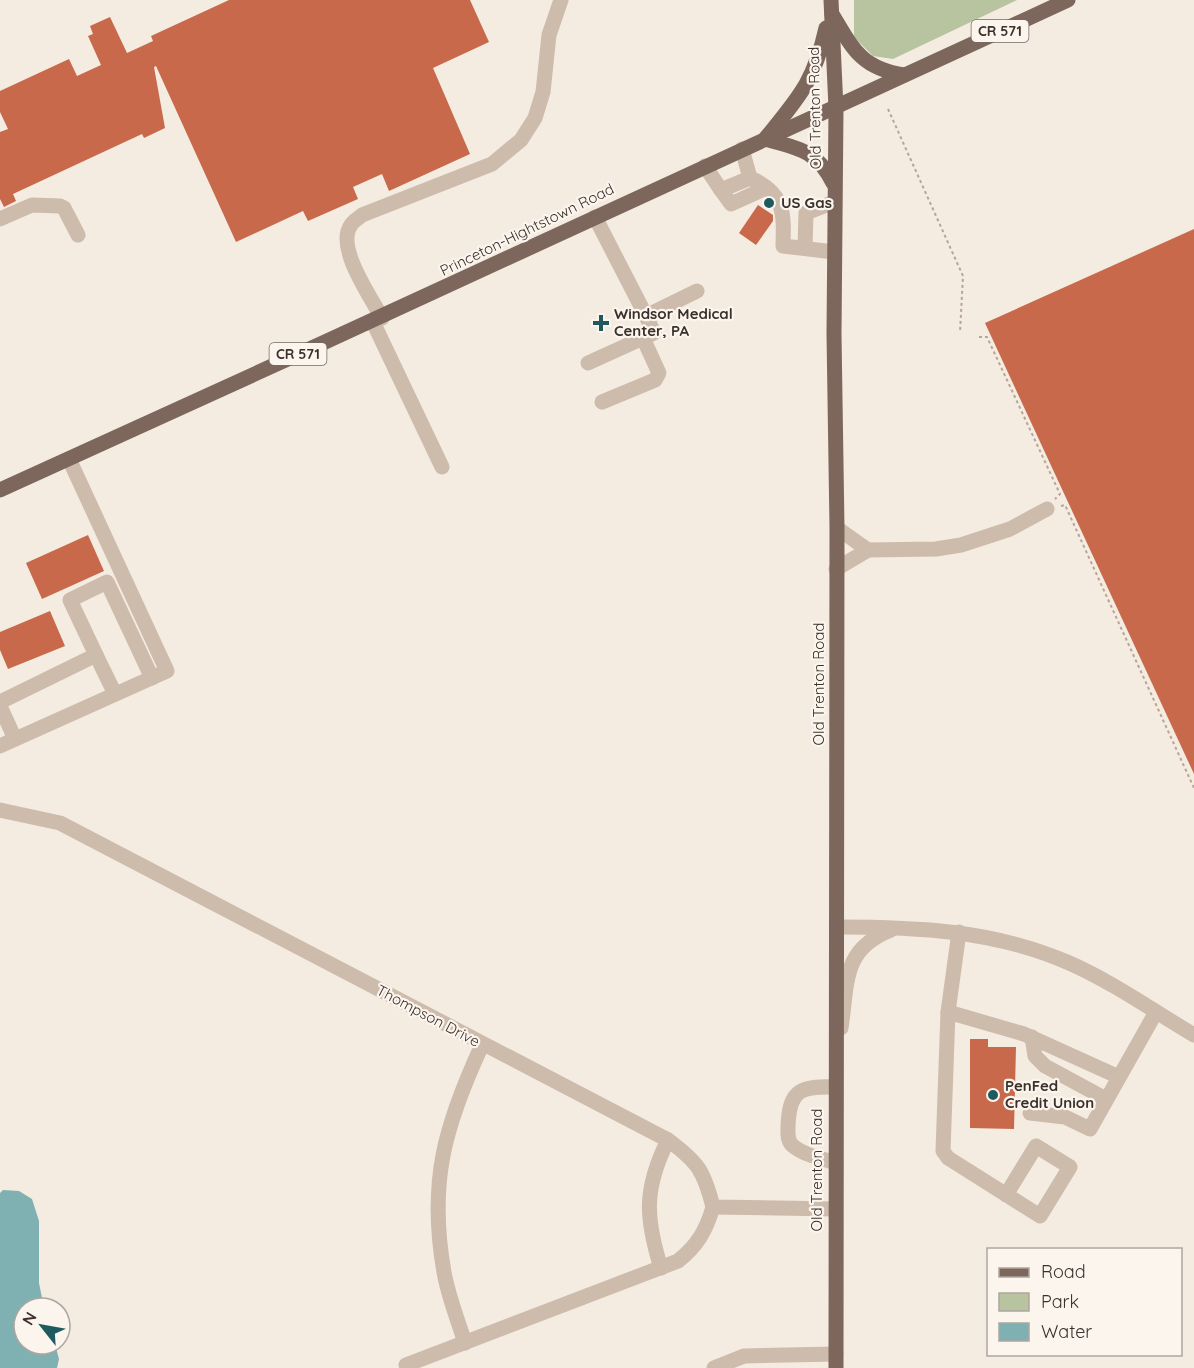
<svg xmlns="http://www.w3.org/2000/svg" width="1194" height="1368" viewBox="0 0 1194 1368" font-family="Quicksand,sans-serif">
<rect width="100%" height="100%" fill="#f4ebe1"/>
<!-- green -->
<path fill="#b8c4a0" d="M854,0H1017L893,59L873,56L854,37Z"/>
<!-- water -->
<path fill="#7fb0b2" d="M3,1190L19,1191L32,1199L39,1221V1283L44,1308H24V1344H55L59,1359L57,1368H0V1193Z"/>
<!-- building -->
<g fill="#c8694b">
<path d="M229,0H470L489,42L433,68L470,154L389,191L382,174L353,187L358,199L308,221L303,211L236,242L156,66L154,67L165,128L144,138L142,134L13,194L16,201L4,207L0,199V132L8,129L0,112V91L69,59L77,76L101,65L88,36L93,34L90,26L110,17L127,53L153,41L151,36Z"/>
<path d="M758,205L773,215V221L756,245L739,233Z"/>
<path d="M1194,229V774L985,323Z"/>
<path d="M88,535L104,571L42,599L26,563Z"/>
<path d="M50,611L65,646L8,669L0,650V632Z"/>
<path d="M970,1039H988V1047H1016L1014,1129L970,1128Z"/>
</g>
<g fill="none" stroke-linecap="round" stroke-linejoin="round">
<!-- path -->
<g stroke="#b9a596" stroke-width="2" stroke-dasharray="3 3" stroke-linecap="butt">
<path d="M888,109L963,276L960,332"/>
<path d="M979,337H987L1060,494L1055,499"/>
<path d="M1061,506L1065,505L1194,788"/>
</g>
<!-- minor -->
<g stroke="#cdbbac" stroke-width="15">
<path d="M742,149L750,178"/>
<path d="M705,166L721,190L750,178C785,193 784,213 783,246L834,252"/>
<path d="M721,190L731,204L766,188"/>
<path d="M595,217L646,316L697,291"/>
<path d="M0,219L32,205L60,206L64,208L78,235"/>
<path d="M805,248L806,213L834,202"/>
<path d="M382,318C371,297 335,247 351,225C353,221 359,218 362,215L492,164L521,140L535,118L543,92L549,35L561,0"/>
<path d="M373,322L442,467"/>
<path d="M588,363L654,333L646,316"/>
<path d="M602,402L655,380L659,373L643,338"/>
<path d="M837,528L868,550"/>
<path d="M836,569L868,550L936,549L961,545L1010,529L1047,509"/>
<path d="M96,655L115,694"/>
<path d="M0,702L96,655L70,600L107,582L152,678"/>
<path d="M0,706L15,739"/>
<path d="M0,746L167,671L69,459"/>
<path d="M0,810L60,823L668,1140C698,1162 704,1171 713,1207L835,1209"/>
<path d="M837,927C916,927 993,930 1067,962C1111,981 1152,1010 1194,1035"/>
<path d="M959,932L948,1012L943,1151L948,1158L1040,1216L1070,1167L1036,1146L1006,1195"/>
<path d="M948,1012L1024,1034L1119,1077"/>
<path d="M841,1028C848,982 842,949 891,930"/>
<path d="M1032,1037L1035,1056L1045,1066L1106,1099"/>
<path d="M1030,1113L1065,1117L1090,1129L1156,1012"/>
<path d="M836,1163C821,1158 803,1155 792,1145C787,1140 788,1133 788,1127C789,1089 801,1086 836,1087"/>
<path d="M661,1268C645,1217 644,1188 668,1140"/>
<path d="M465,1343C458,1320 448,1296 444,1272C428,1182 445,1125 482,1045"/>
<path d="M406,1365L678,1261C697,1246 706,1231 713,1207"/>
<path d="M714,1368L744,1356L836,1354"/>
</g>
<!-- major -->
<g stroke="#7d675c" stroke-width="15">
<path d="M831,0L836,108L834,334L837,528L836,1368"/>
<path d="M832,14C853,49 861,68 904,75"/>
<path d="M826,28C814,82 799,97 765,139C798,148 817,150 833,183"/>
<path d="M0,490C357,329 711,163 1068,0"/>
</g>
</g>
<!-- markers -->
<g fill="#1f5a5e" stroke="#fbf5ee" stroke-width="2">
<circle cx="769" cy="203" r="6"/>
<path d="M598 314h6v6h6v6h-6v6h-6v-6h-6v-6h6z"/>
<circle cx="993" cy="1095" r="6"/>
</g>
<g text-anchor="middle" stroke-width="4.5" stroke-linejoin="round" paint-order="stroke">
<!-- shield labels -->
<g fill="#fbf5ee" stroke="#756b66" stroke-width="1.5">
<rect x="971.5" y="20" width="57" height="22" rx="4.5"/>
<rect x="269.5" y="343" width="57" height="22" rx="4.5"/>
</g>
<g font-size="14" font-weight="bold" fill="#3b302b">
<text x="1000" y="36">CR 571</text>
<text x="298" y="359">CR 571</text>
</g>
<!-- street labels -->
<g font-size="15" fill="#3b302b" stroke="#fbf5ee">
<text transform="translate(815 108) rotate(-91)" y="5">Old Trenton Road</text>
<text transform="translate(527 230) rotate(-26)" y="5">Princeton-Hightstown Road</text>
<text transform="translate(819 684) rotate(-90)" y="5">Old Trenton Road</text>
<text transform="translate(428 1016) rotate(28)" y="5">Thompson Drive</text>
<text transform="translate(817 1170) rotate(-90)" y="5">Old Trenton Road</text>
</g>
<!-- poi labels -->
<g font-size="15" font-weight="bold" fill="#3b302b" stroke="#fbf5ee" text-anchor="start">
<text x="781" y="208">US Gas</text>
<text x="614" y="319">Windsor Medical<tspan x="614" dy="17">Center, PA</tspan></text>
<text x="1005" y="1091">PenFed<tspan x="1005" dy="17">Credit Union</tspan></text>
</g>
</g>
<!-- legend -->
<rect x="987" y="1248" width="195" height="108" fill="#fbf5ee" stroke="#aea6a0" stroke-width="1.5"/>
<rect x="999" y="1268" width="30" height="9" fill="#7d675c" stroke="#aea6a0" stroke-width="1.5"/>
<text x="1041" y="1278" font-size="18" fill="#3b302b">Road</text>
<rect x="999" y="1293" width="30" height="18" fill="#b8c4a0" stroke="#aea6a0" stroke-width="1.5"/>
<text x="1041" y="1308" font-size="18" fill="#3b302b">Park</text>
<rect x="999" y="1323" width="30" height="18" fill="#7fb0b2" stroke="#aea6a0" stroke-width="1.5"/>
<text x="1041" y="1338" font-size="18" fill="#3b302b">Water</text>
<!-- north arrow -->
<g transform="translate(42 1326) rotate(301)"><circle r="28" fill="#fbf5ee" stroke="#aea6a0" stroke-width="1.5"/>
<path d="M0-4.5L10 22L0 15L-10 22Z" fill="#1f5a5e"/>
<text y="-9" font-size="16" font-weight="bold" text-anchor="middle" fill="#3b302b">N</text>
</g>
</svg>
